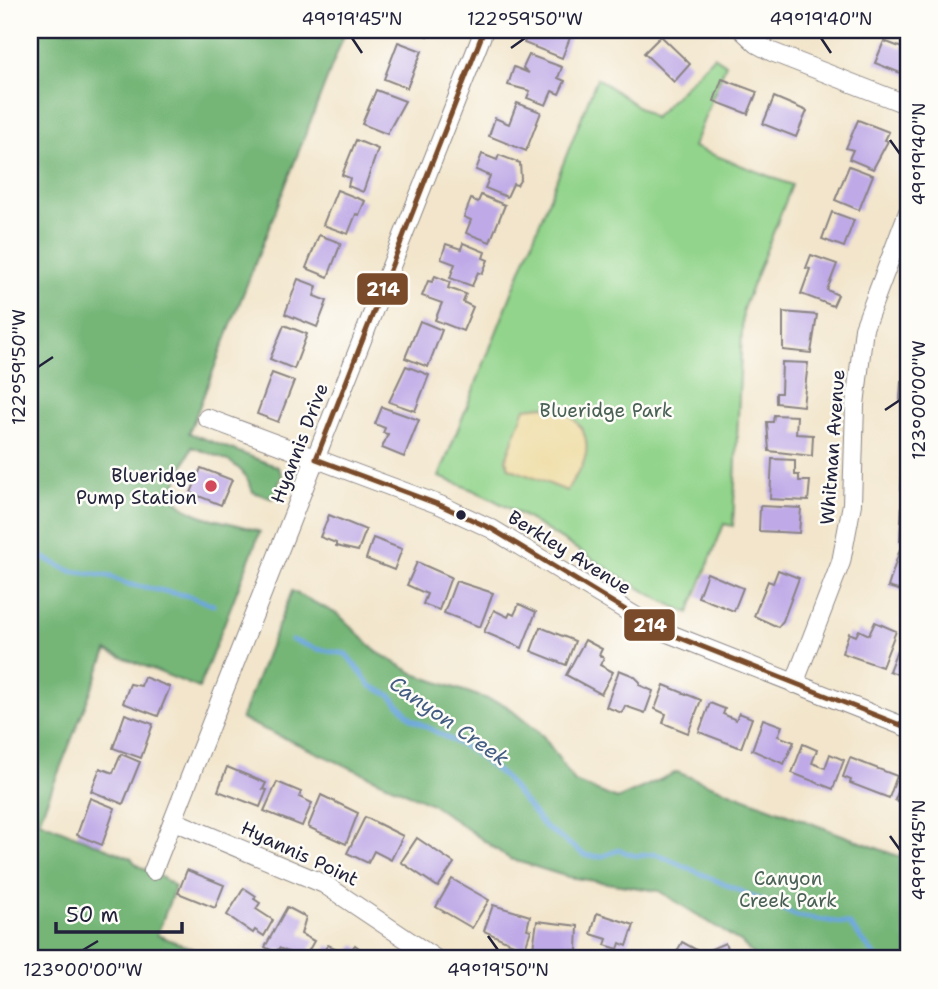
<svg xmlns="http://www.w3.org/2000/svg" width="938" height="989" viewBox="0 0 938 989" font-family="'Shantell Sans',sans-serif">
<rect width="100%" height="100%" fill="#fdfcf7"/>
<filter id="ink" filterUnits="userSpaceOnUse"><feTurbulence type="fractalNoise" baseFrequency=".0143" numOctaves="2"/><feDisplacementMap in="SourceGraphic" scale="14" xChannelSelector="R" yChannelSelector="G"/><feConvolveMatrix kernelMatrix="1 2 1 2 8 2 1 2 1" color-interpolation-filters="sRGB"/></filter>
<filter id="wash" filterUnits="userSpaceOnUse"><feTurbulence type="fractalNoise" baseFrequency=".00686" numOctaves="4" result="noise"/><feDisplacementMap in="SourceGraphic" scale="28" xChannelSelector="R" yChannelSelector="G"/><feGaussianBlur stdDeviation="1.57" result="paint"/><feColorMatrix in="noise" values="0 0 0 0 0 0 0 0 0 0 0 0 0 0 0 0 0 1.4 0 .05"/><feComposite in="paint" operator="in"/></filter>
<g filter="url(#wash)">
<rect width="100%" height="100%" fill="#f2e5cb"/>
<!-- green -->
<path fill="#92d48b" stroke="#5a7b63" stroke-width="2" d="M714,56L726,64L693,147L792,185L743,309L733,526L724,524L689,613C601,575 531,507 439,477L597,78L654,118Z"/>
<!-- forest -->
<g fill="#75b677" stroke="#4c6c59" stroke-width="2">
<path d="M30,30H346L189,433L278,467L282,475L273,499L253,492C243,460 220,458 192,447L171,494C194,524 229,518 260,532L199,688L107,651L39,821L131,858C139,871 163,874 175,887L157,935L219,959H30Z"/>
<path d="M292,591L339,615L377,652L417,675L505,705L543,736L575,782L617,799L677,772L908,860V959H757L742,943L659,891L568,877L510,859L432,804L241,719Z"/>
</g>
<!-- sand -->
<path fill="#eeda9e" stroke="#887e6c" stroke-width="2" d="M543,406C571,408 594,432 584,461C581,472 571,480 567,491L509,468L506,459L525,408Z"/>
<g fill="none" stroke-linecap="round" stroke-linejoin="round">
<!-- stream -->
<g stroke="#6ba6dc" stroke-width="5">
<path d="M30,551L70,571L109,576L127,584L189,596L213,605"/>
<path d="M292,640L317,649L346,654L371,686L390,695L412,719L472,751L504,777L545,827L585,855L600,857L619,850L636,856L656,854L797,916L849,924L878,959"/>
</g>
</g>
<g id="blocks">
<!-- building -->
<g fill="#bfaae7">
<path d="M411,30H430L427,36Z"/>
<path d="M529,30L544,31L573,30L562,58L524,43Z"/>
<path d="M661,36L690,64L674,82L644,53Z"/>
<path d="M884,41L902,48L904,43L908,45V76L875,63Z"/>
<path d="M398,42L422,51L407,88L384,79Z"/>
<path d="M529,55L562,67L558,78L565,81L559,94L552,91L546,105L527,98L530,91L508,85L514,67L529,73L523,68Z"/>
<path d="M722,79L757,92L748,114L714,101Z"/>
<path d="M376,90L405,101L387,134L362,124Z"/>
<path d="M774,97L807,111L796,137L763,124Z"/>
<path d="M517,103L541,112L526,151L489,136L495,118L509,124Z"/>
<path d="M858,120L889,132L885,140L888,141L873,169L849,159L853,150L846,148Z"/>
<path d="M356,140L378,149L363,192L348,186L350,178L342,175Z"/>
<path d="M482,154L497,160L499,155L520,163L521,179L517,185L513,184L507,197L485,188L490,176L476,170Z"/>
<path d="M849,166L873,175L859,210L835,200Z"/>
<path d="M337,190L365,201L359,215L356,214L348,234L323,225Z"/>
<path d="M481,195L505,205L490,242L466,233L471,220L464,217L471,199L478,202Z"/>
<path d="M832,212L854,220L844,247L822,239Z"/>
<path d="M319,235L341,243L328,277L306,268Z"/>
<path d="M463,243L485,252L483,258L488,260L482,274L478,272L472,286L450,278L455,264L441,259L446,244L461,249Z"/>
<path d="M811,255L837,264L827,290L838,295L833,306L801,294L810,269L806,268Z"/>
<path d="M435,276L450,282L448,288L466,294L463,302L473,307L463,331L435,320L442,303L422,296L428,281L432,282Z"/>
<path d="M298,279L317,286L314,296L327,301L317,327L285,314Z"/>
<path d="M783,312L817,315L811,353L783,350Z"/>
<path d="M420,321L442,330L428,367L405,358Z"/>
<path d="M284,325L307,334L294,369L270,359Z"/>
<path d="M782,362L808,363L803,406L776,403V393H781Z"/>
<path d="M406,366L429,375L415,411L389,402Z"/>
<path d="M272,373L294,381L278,422L257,414Z"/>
<path d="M901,381L908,382V400H900Z"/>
<path d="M382,407L419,420L404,457L382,448L388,434L383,433L385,428L375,424Z"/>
<path d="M906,407H908V448H904Z"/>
<path d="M774,415L797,416L796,434L813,435L812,456L769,451L767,422H773Z"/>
<path d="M903,453L908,454V494L901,493Z"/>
<path d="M772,459L795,460V475H799V481H810L808,501L770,499Z"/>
<path d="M201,468L232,480L221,505L191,493Z"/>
<path d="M902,502L908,503V542L900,541Z"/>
<path d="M760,506L801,508L799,533L759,531Z"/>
<path d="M329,515L366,530L358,551L336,546V543L320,537Z"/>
<path d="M373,538L402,549L394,570L366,559Z"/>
<path d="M900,549L908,551V593L888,587Z"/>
<path d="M417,562L451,577L439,610L423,604L427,594L407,585Z"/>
<path d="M778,570L799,578L783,621L778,627L754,616L768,581L773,583Z"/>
<path d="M707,573L743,588L734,611L698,597Z"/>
<path d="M456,581L493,593L480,627L444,613Z"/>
<path d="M519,604L536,612L522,648L484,632L494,610L508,617L510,613L514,615Z"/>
<path d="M875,622L896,631L882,667L842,653L849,633L856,636L859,630L869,635Z"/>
<path d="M540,627L575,641L566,665L531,651Z"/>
<path d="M585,640L602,649L599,655L604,658L600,665L613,672L601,694L566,675Z"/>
<path d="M905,646L908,648V678L889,671L897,650L903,652Z"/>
<path d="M619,670L634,676L640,682L639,685L653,691L645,713L625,706L622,713L606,707Z"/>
<path d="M144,677L170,687L158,716L123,703L130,684L141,686Z"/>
<path d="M664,685L701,700L688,733L663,723L666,714L655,709Z"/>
<path d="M710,703L725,709L723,714L736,720L739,713L752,718L741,748L699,732Z"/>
<path d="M125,714L153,724L141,758L113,748Z"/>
<path d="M763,719L782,726L778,736L794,742L784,764L752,750Z"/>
<path d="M803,744L817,750L812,763L825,768L830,754L844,760L833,789L792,773Z"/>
<path d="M121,754L140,762L123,804L91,791L100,768L113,773Z"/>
<path d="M850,758L897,776L889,798L850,783L851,780L843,777Z"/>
<path d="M227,767L266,783L263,789L267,790L260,807L218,791Z"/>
<path d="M277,782L301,792L299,797L312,803L302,826L264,811Z"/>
<path d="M902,782L908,784V809L895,800Z"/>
<path d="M321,795L358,813L346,844L308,827Z"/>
<path d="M90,798L115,808L102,845L77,835Z"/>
<path d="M365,817L403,836L391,860L374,851L368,863L347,853Z"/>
<path d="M417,838L454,863L438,887L401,862Z"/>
<path d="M187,870L224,885L215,908L178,893Z"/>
<path d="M452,879L489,900L472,928L436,907Z"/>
<path d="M244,888L256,896L254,899L260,903L256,909L273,920L264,936L255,930L253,933L227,915Z"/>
<path d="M493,905L530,916L527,929L531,930L526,945L522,948L484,931Z"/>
<path d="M287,907L306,917L301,934L314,941L304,959L279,948L276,953L265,947Z"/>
<path d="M597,913L634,925L627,946L620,943L618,949L605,945L607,939L591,934Z"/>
<path d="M537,921L578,926L577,951L558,949L544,952L533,948Z"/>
<path d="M682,942L702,953L725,943L732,959H673Z"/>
<path d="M328,945L348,954L355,945L373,959H318Z"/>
</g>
</g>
</g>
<g filter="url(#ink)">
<use href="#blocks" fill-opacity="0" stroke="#8a8483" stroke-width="2"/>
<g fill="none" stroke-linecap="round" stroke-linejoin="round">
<!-- minor casing -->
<g stroke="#8a8483" stroke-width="20">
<g id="minor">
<path d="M742,30L757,44L772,52L908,105"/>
<path d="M207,418L440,505L492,529L655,628L908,728"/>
<path d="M794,684L841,562L852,504L855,405L864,328L908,212"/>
<path d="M174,821L324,884L436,959"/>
<path d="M153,871L484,30"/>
</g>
</g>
<!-- minor -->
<use href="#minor" stroke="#fff" stroke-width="18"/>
<!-- bus-1 casing -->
<g stroke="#fdfcf7" stroke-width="10">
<path id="bus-1" d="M484,30L316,459L440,505L492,529L655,628L908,728"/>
</g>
<!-- bus-1 -->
<use href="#bus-1" stroke="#7a4b2a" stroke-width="5"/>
</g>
</g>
<!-- ticks -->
<path fill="none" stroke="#22223b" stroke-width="2.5" d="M352,38L362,53M821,38L831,53M511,48L525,38M890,140L900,154M38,367L53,357M885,410L900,400M890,836L900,850M488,936L498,950M83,950L98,941"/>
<!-- markers -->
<circle fill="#d1495b" stroke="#fdfcf7" stroke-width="2.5" cx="211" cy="486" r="7"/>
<circle fill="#22223b" stroke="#fdfcf7" stroke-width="2.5" cx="461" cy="515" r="6"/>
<g text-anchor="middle" stroke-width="5" stroke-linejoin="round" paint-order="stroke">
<!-- park labels -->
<g font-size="19" fill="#496057" stroke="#fdfcf7">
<text x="606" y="417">Blueridge Park</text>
<text x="788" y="885">Canyon<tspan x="788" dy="22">Creek Park</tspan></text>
</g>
<!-- street labels -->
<g font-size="19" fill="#22223b" stroke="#fdfcf7">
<text transform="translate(299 443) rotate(-69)" y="7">Hyannis Drive</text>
<text transform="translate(832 447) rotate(-86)" y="7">Whitman Avenue</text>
<text transform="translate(570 552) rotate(32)" y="7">Berkley Avenue</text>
<text transform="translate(300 853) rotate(25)" y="7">Hyannis Point</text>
</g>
<!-- poi labels -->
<g font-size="19" fill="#22223b" stroke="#fdfcf7" text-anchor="end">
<text x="197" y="482">Blueridge<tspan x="197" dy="22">Pump Station</tspan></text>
</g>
<!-- water labels -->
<g font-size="21" font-style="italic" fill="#435d83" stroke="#fdfcf7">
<text transform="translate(449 721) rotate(35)" y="7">Canyon Creek</text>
</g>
</g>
<g stroke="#fdfcf7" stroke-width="2.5">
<rect x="356" y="272" width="53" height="34" rx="7" fill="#7a4b2a"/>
<rect x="623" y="608" width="53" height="34" rx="7" fill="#7a4b2a"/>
</g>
<g font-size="19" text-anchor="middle" font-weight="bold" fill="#fff">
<text x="383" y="296">214</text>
<text x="650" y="632">214</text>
</g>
<!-- margin -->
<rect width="938" height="989" fill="none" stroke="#fdfcf7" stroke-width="77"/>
<!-- scale -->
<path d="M56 922v10h126v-10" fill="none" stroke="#22223b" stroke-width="3.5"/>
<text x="66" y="922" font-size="21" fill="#22223b" stroke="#fdfcf7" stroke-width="5" paint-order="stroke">50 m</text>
<rect x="38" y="38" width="862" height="912" fill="none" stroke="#22223b" stroke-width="2.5"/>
<g font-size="18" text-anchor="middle" fill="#22223b">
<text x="352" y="25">49°19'45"N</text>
<text x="525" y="25">122°59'50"W</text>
<text x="821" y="25">49°19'40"N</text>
<text transform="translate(919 154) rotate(-90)" y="6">49°19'40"N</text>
<text transform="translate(19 367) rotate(-90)" y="6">122°59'50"W</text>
<text transform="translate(919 400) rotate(-90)" y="6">123°00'00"W</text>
<text transform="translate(919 850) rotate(-90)" y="6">49°19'45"N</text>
<text x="83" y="976">123°00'00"W</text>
<text x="498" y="976">49°19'50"N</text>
</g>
</svg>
